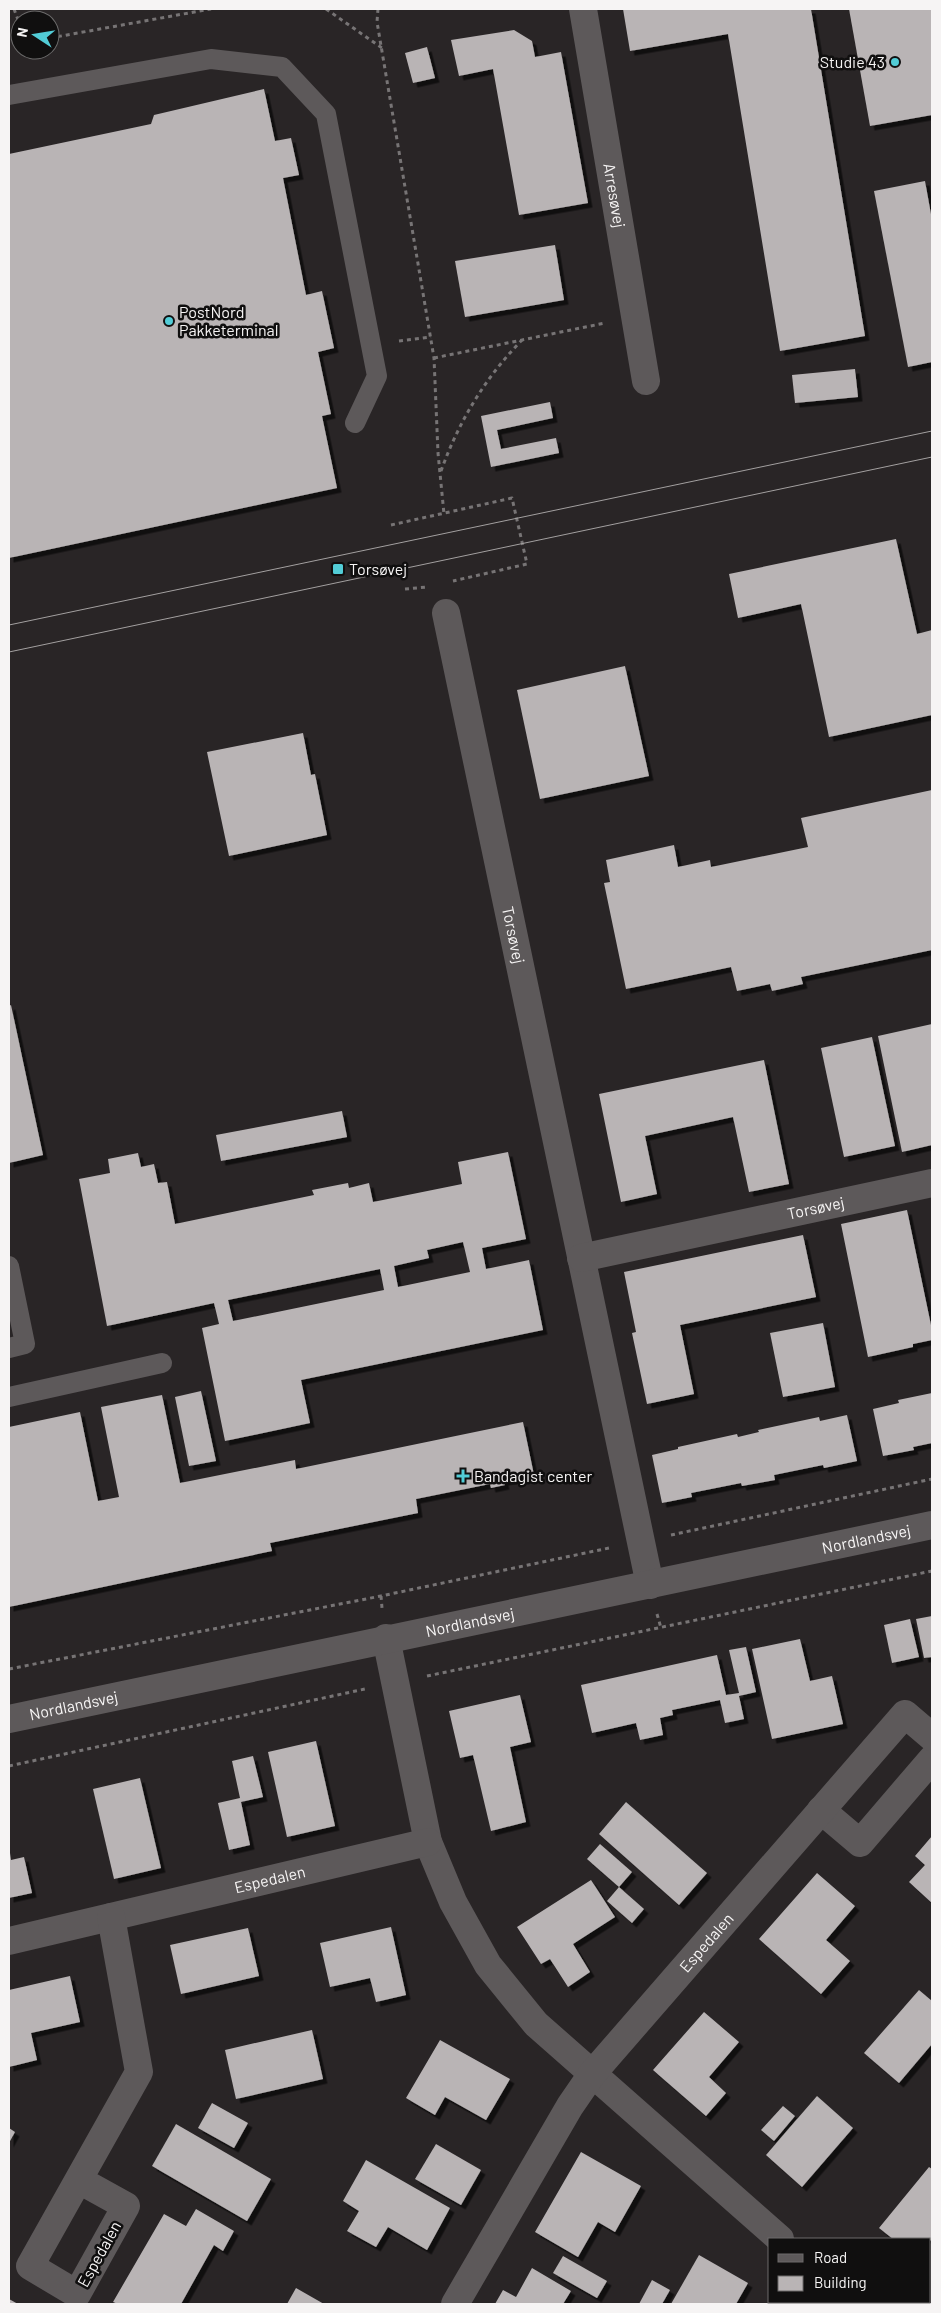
<svg xmlns="http://www.w3.org/2000/svg" width="941" height="2313" viewBox="0 0 941 2313" font-family="Barlow,sans-serif">
<defs>
<filter id="shadow"><feDropShadow dx="4.5" dy="4.5" stdDeviation="0" flood-color="#0009"/></filter>
</defs>
<rect width="100%" height="100%" fill="#292526"/>
<!-- building -->
<g fill="#b9b4b5" fill-rule="evenodd" filter="url(#shadow)">
<path d="M623,9H811L865,336L780,351L728,34L630,51Z"/>
<path d="M849,9H932V115L870,126Z"/>
<path d="M514,30L532,41L535,57L561,52L588,203L519,215L493,69L459,76L451,40Z"/>
<path d="M427,47L435,78L413,83L405,53Z"/>
<path d="M264,89L275,141L291,138L299,175L283,178L306,295L322,291L334,348L318,352L331,414L322,416L337,488L9,558V154L151,124L154,115Z"/>
<path d="M925,181L932,220V362L908,367L874,191Z"/>
<path d="M555,245L564,300L465,317L455,261Z"/>
<path d="M855,369L858,397L795,403L792,375Z"/>
<path d="M550,402L553,418L497,430L501,449L556,438L559,453L491,467L481,416Z"/>
<path d="M896,539L917,634L932,630V715L829,737L801,604L738,618L729,574Z"/>
<path d="M625,666L649,776L540,799L517,690Z"/>
<path d="M303,733L311,775L315,774L327,835L229,856L207,752Z"/>
<path d="M932,790V950L801,977L803,984L772,991L770,984L737,991L731,967L626,989L604,883L610,882L606,860L674,845L678,867L710,860L711,867L808,847L801,818Z"/>
<path d="M11,1005L43,1155L9,1163V1006Z"/>
<path d="M932,1024V1145L902,1152L878,1036Z"/>
<path d="M872,1037L895,1146L844,1157L821,1048Z"/>
<path d="M764,1060L789,1184L749,1192L733,1117L645,1136L657,1194L621,1202L599,1094Z"/>
<path d="M342,1111L347,1137L221,1161L216,1135Z"/>
<path d="M508,1152L526,1239L482,1248L486,1269L529,1260L543,1330L301,1380L310,1423L225,1441L202,1328L219,1324L214,1303L107,1326L79,1179L110,1173L108,1159L138,1153L141,1167L154,1164L158,1183L167,1182L175,1224L314,1195L312,1190L348,1183L349,1188L369,1183L373,1202L462,1184L458,1162ZM463,1242L470,1272L398,1287L394,1266L429,1258L427,1250ZM380,1269L384,1290L233,1321L228,1300Z"/>
<path d="M907,1210L932,1330V1340L913,1344V1347L868,1357L841,1224Z"/>
<path d="M803,1235L816,1297L680,1325L694,1394L647,1404L632,1333L636,1332L624,1272Z"/>
<path d="M823,1323L835,1387L783,1397L770,1333Z"/>
<path d="M201,1391L216,1461L189,1466L175,1397Z"/>
<path d="M932,1393V1443L913,1447L914,1450L883,1456L873,1409L899,1403L898,1400Z"/>
<path d="M162,1395L180,1483L295,1460L296,1469L523,1422L534,1475L504,1481L505,1485L491,1488L490,1484L416,1499L418,1513L270,1543L272,1551L9,1607V1427L80,1412L98,1501L119,1497L101,1407Z"/>
<path d="M847,1415L857,1461L824,1468L823,1465L774,1475L775,1480L742,1486L741,1483L691,1493L692,1497L662,1503L652,1455L678,1449V1447L737,1434L738,1437L759,1432L758,1430L819,1417L820,1421Z"/>
<path d="M932,1616V1657L924,1658L916,1619Z"/>
<path d="M910,1619L919,1657L892,1663L884,1625Z"/>
<path d="M800,1639L810,1681L832,1676L843,1724L772,1739L752,1649Z"/>
<path d="M746,1647L756,1692L739,1696L744,1719L725,1723L720,1700L672,1710L673,1715L660,1718L663,1735L640,1740L636,1723L592,1733L581,1685L717,1655L726,1695L739,1693L729,1650Z"/>
<path d="M520,1695L531,1742L510,1747L526,1822L491,1831L473,1755L460,1758L449,1711Z"/>
<path d="M316,1741L335,1826L287,1837L268,1752Z"/>
<path d="M253,1756L263,1797L241,1802L250,1845L229,1850L218,1803L240,1798L232,1761Z"/>
<path d="M140,1778L161,1868L114,1879L93,1789Z"/>
<path d="M626,1802L707,1873L679,1905L599,1834Z"/>
<path d="M932,1836V1903L909,1882L925,1865L915,1856Z"/>
<path d="M600,1844L632,1872L619,1887L587,1859Z"/>
<path d="M10,1853L11,1860L24,1857L32,1893L9,1898Z"/>
<path d="M817,1873L855,1906L826,1940L850,1961L821,1994L759,1939Z"/>
<path d="M591,1880L615,1917L573,1944L590,1972L568,1987L550,1959L541,1964L517,1927Z"/>
<path d="M619,1887L644,1909L632,1923L607,1901Z"/>
<path d="M391,1927L406,1995L376,2002L370,1978L330,1987L320,1943Z"/>
<path d="M248,1928L259,1976L181,1994L170,1945Z"/>
<path d="M70,1976L80,2022L31,2033L37,2060L9,2067V1990Z"/>
<path d="M919,1990L932,2001V2044L899,2083L864,2053Z"/>
<path d="M704,2012L739,2042L709,2077L726,2093L706,2116L653,2070Z"/>
<path d="M312,2030L323,2079L236,2099L225,2050Z"/>
<path d="M440,2040L510,2079L486,2120L445,2097L435,2115L406,2098Z"/>
<path d="M817,2096L853,2128L802,2187L766,2155Z"/>
<path d="M212,2103L248,2123L234,2148L198,2128Z"/>
<path d="M783,2106L795,2116L774,2141L761,2130Z"/>
<path d="M176,2124L271,2179L247,2221L152,2166Z"/>
<path d="M9,2128L15,2132L9,2143Z"/>
<path d="M436,2144L481,2170L461,2205L415,2179Z"/>
<path d="M581,2152L641,2186L615,2232L598,2222L578,2257L535,2232Z"/>
<path d="M366,2160L450,2208L427,2250L388,2227L376,2247L347,2231L359,2211L343,2201Z"/>
<path d="M929,2167L932,2169V2238L930,2241V2239H893L879,2228Z"/>
<path d="M196,2209L234,2231L223,2251L214,2245L181,2304H118L113,2302L164,2214L186,2226Z"/>
<path d="M699,2255L748,2283L736,2304H671Z"/>
<path d="M563,2256L607,2281L597,2298L553,2273Z"/>
<path d="M532,2268L571,2291L563,2304H495L503,2290L516,2297Z"/>
<path d="M652,2280L670,2290L662,2304H639Z"/>
<path d="M296,2288L324,2304H287Z"/>
<path d="M9,2299L18,2304H9Z"/>
</g>
<g fill="none" stroke-linecap="round" stroke-linejoin="round">
<!-- path -->
<g stroke="#777475" stroke-width="3" stroke-dasharray="4 4" stroke-linecap="butt">
<path d="M14,9L20,25"/>
<path d="M326,9L382,48"/>
<path d="M378,9L377,22L434,358L438,453L444,514"/>
<path d="M50,38L211,9"/>
<path d="M399,341L431,337"/>
<path d="M434,358L605,323"/>
<path d="M441,471C459,421 485,378 522,340"/>
<path d="M391,525L512,498L527,564L453,581"/>
<path d="M405,589L427,587"/>
<path d="M671,1535L932,1479"/>
<path d="M381,1596L382,1608"/>
<path d="M657,1614L661,1628"/>
<path d="M9,1669L381,1596L609,1548"/>
<path d="M427,1676L932,1571"/>
<path d="M9,1766L365,1689"/>
</g>
<!-- service -->
<g stroke="#5d595a" stroke-width="20">
<path d="M9,95L211,59L282,67L326,114L377,376L355,423"/>
<path d="M9,1266L25,1344L9,1348"/>
<path d="M9,1397L162,1363"/>
</g>
<!-- minor -->
<g stroke="#5d595a" stroke-width="28">
<path id="s1" d="M583,9L646,381"/>
<path id="s2" d="M446,613L650,1585"/>
<path id="s3" d="M581,1258L932,1183"/>
<path d="M386,1638L428,1842L453,1902L488,1965L536,2024L780,2239"/>
<path d="M821,1810L860,1843L932,1759"/>
<path id="s4" d="M9,1941L428,1842"/>
<path d="M79,2180L126,2206L77,2294L30,2266L139,2072L111,1917"/>
<path d="M852,2302L854,2304"/>
<path id="s5" d="M455,2304L570,2106L592,2074L905,1714L932,1737"/>
</g>
<!-- tertiary -->
<path stroke="#5d595a" stroke-width="28" id="s6" d="M9,1719L932,1525"/>
<!-- tram -->
<g stroke="#a3a0a0" stroke-width="1">
<path d="M9,625L932,431"/>
<path d="M9,652L932,457"/>
</g>
</g>
<!-- markers -->
<g fill="#52ccd6" stroke="#100f0f" stroke-width="2">
<circle cx="895" cy="62" r="5"/>
<circle cx="169" cy="321" r="5"/>
<rect x="332" y="563" width="12" height="12" rx="2.5"/>
<path d="M460.5 1468.5h5v5h5v5h-5v5h-5v-5h-5v-5h5z"/>
</g>
<g text-anchor="middle" stroke-width="5" stroke-linejoin="round" paint-order="stroke">
<!-- poi labels -->
<g font-size="16" fill="#f6f4f4" stroke="#100f0f" text-anchor="start">
<text x="885" y="68" text-anchor="end">Studie 43</text>
<text x="179" y="318">PostNord<tspan x="179" dy="18">Pakketerminal</tspan></text>
<text x="349" y="575">Torsøvej</text>
<text x="474" y="1482">Bandagist center</text>
</g>
<!-- street labels -->
<g font-size="16" fill="#f6f4f4" stroke="#100f0f">
<text dy="6" stroke="none"><textPath href="#s1" startOffset="189">Arresøvej</textPath></text>
<text dy="6" stroke="none"><textPath href="#s2" startOffset="329">Torsøvej</textPath></text>
<text dy="6" stroke="none"><textPath href="#s3" startOffset="240">Torsøvej</textPath></text>
<text dy="6" stroke="none"><textPath href="#s6" startOffset="876">Nordlandsvej</textPath></text>
<text dy="6" stroke="none"><textPath href="#s6" startOffset="471">Nordlandsvej</textPath></text>
<text dy="6" stroke="none"><textPath href="#s6" startOffset="66">Nordlandsvej</textPath></text>
<text dy="6" stroke="none"><textPath href="#s4" startOffset="268">Espedalen</textPath></text>
<text dy="6" stroke="none"><textPath href="#s5" startOffset="442">Espedalen</textPath></text>
<text transform="translate(99 2254) rotate(-61)" y="6">Espedalen</text>
</g>
</g>
<!-- border -->
<rect width="941" height="2313" fill="none" stroke="#f6f4f4" stroke-width="20"/>
<!-- legend -->
<rect x="768" y="2238" width="162" height="65" fill="#100f0f" stroke="#6c6b6b"/>
<rect x="778" y="2254" width="25" height="8" fill="#5d595a" stroke="#6c6b6b"/>
<text x="814" y="2263" font-size="15" fill="#f6f4f4">Road</text>
<rect x="778" y="2276" width="25" height="15" fill="#b9b4b5" stroke="#6c6b6b"/>
<text x="814" y="2288" font-size="15" fill="#f6f4f4">Building</text>
<!-- north arrow -->
<g transform="translate(35 35) rotate(282)"><circle r="24" fill="#100f0f" stroke="#6c6b6b"/>
<path d="M0-4L9 19L0 12L-9 19Z" fill="#52ccd6"/>
<text y="-8" font-size="14" font-weight="bold" text-anchor="middle" fill="#f6f4f4">N</text>
</g>
</svg>
